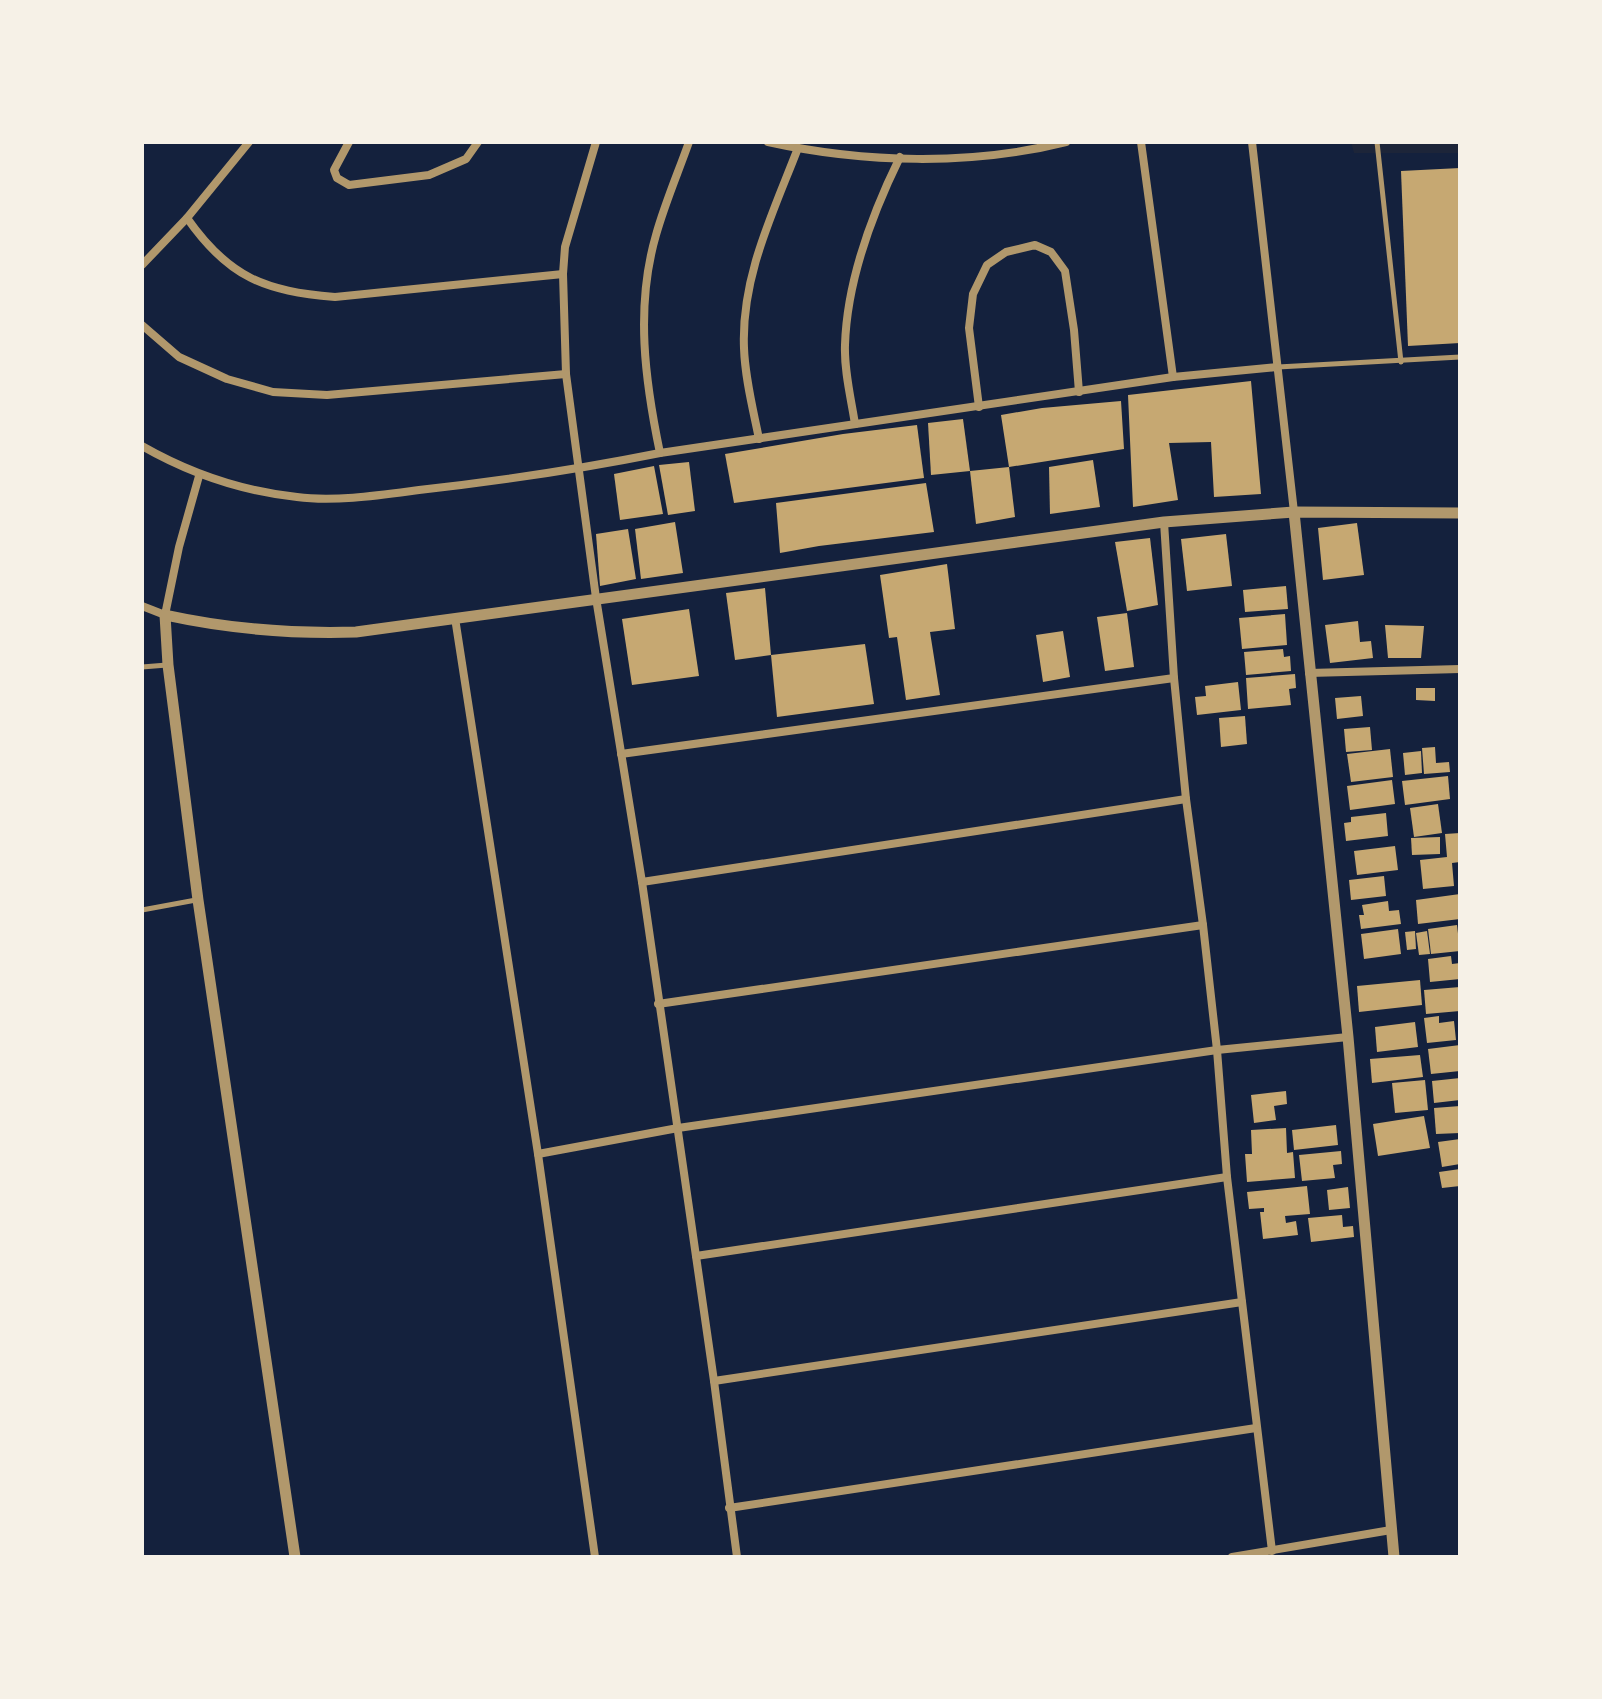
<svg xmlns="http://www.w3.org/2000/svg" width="1602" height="1699" viewBox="0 0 1602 1699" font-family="Quicksand,sans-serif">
<rect width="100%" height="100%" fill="#14213d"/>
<!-- green -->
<path fill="#1d2539" d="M1351,142H1460V153H1354Z"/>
<!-- building -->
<g fill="#c6a872">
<path d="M1460,168V343L1408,346L1401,171Z"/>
<path d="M1251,381L1261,494L1214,497L1211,442L1169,443L1178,500L1133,507L1128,395Z"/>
<path d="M1121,401L1124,449L1009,467L1001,415L1042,408Z"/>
<path d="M963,419L970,471L931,475L928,423Z"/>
<path d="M917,425L924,478L734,503L725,454L843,434Z"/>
<path d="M1093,460L1100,507L1050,514L1049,467Z"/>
<path d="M689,462L695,511L668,515L659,465Z"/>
<path d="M654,466L663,514L620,520L614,474Z"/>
<path d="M1009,467L1015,517L976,524L970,471Z"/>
<path d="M926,483L934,532L819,546L780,553L776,503Z"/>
<path d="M675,522L683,573L641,579L635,529Z"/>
<path d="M1357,523L1364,575L1323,580L1318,528Z"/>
<path d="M628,529L636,579L600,586L596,534Z"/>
<path d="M1226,534L1232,586L1187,591L1181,539Z"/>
<path d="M1150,538L1158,605L1127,611L1115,542Z"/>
<path d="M947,564L955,629L930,632L940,695L906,700L897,637L889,638L880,575Z"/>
<path d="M1286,586L1288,609L1245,612L1243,590Z"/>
<path d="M765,588L771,655L735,660L726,593Z"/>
<path d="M689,609L699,676L632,685L622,619Z"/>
<path d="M1127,613L1134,667L1105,671L1097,617Z"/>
<path d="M1285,614L1287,645L1242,649L1239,618Z"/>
<path d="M1358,621L1360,642L1371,641L1373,658L1330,663L1325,625Z"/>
<path d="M1385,625L1424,626L1421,658H1388Z"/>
<path d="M1063,631L1070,677L1043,682L1036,635Z"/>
<path d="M865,644L874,704L777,717L771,655Z"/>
<path d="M1283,649L1284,657L1290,656L1291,671L1246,675L1244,652Z"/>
<path d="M1295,674L1296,688L1289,689L1291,705L1248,709L1246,678Z"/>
<path d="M1238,682L1241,710L1197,715L1195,697L1206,696L1205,686Z"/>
<path d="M1416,688H1435V701L1416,700Z"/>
<path d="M1361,696L1363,716L1337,719L1335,698Z"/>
<path d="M1245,716L1247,744L1221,747L1219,718Z"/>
<path d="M1370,727L1372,750L1346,752L1344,729Z"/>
<path d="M1435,747L1436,763L1449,762L1450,772L1424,774L1422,748Z"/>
<path d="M1390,749L1393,777L1351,782L1347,754Z"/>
<path d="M1421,751L1422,773L1405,775L1403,753Z"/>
<path d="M1448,776L1450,799L1405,805L1402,781Z"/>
<path d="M1392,780L1395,804L1350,810L1347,786Z"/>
<path d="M1438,804L1442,833L1414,837L1410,808Z"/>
<path d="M1386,813L1388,836L1346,841L1344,823L1351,822V817Z"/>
<path d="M1460,833V862L1452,863L1454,886L1423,889L1420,860L1447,857L1445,834Z"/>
<path d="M1440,837V854L1412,855L1411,838Z"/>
<path d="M1395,846L1398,870L1357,875L1354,851Z"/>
<path d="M1384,876L1386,896L1351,900L1349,880Z"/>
<path d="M1460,894V919L1418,924L1416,900Z"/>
<path d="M1388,901L1389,911L1399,910L1401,924L1361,929L1359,915H1364L1362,905Z"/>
<path d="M1457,925L1460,951L1431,954L1428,929Z"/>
<path d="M1398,929L1401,954L1364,959L1361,934Z"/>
<path d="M1415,931L1416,949L1407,950L1405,932Z"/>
<path d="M1427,931L1430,954L1419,955L1416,933Z"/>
<path d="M1451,956L1452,964L1460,963V979L1430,982L1428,959Z"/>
<path d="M1420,980L1422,1005L1359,1012L1357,986Z"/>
<path d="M1460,987V1011L1426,1014L1424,990Z"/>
<path d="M1439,1016V1023L1454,1021L1456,1040L1427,1043L1424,1018Z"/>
<path d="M1415,1022L1418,1047L1377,1052L1375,1027Z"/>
<path d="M1460,1045V1071L1431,1074L1428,1049Z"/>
<path d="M1420,1055L1423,1077L1372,1083L1370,1059Z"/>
<path d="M1460,1078V1100L1434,1103L1432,1081Z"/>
<path d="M1425,1080L1428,1110L1395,1113L1392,1083Z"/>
<path d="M1286,1091L1287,1104L1274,1106L1276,1120L1254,1123L1251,1095Z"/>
<path d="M1460,1106V1133L1436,1134L1434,1108Z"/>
<path d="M1424,1116L1430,1148L1378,1156L1373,1124Z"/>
<path d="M1336,1125L1338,1145L1294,1150L1292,1130Z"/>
<path d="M1286,1128L1287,1153L1293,1152L1295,1178L1247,1182L1245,1154H1252L1251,1130Z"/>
<path d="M1460,1139V1164L1442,1167L1438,1142Z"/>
<path d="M1341,1151L1342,1164L1333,1165L1335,1178L1302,1181L1299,1155Z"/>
<path d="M1460,1169V1186L1442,1188L1439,1172Z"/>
<path d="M1307,1186L1310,1214L1285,1216L1286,1223L1296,1221L1298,1235L1263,1239L1260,1212H1264V1208L1249,1209L1247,1192Z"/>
<path d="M1348,1187L1350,1208L1329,1210L1327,1190Z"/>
<path d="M1342,1215L1343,1227L1353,1226L1354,1237L1311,1242L1308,1218Z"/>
</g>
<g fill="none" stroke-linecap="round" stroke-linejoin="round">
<!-- service -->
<g stroke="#b1986c" stroke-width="5">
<path d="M1377,142L1401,362"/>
<path d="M1278,367L1460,357"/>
<path d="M142,667L167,665"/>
<path d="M142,910L196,900"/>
</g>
<!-- minor -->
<g stroke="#b1986c" stroke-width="8">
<path d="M349,142L334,170L337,178L349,185L429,175L466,159L478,142"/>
<path d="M596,142L565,247L563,274L566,374L596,598L642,882L714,1381L737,1557"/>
<path d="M768,142C863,163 971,166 1066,142"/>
<path d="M1141,142L1173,377"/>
<path d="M1252,142L1294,512"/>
<path d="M187,218C229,278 265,291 335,297L563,274"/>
<path d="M142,265L187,218L249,142"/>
<path d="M142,325L179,357L227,379L273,392L327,395L566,374"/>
<path d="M979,407L969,328L973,294L987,265L1006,252L1035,245L1051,252L1065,271L1074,330L1079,392"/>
<path d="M855,424C851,398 844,371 845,345C847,280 872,214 900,157"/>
<path d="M759,439C753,409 745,378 744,348C741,277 773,213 798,148"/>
<path d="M142,446C191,474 241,491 297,497C335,502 381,495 419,490C500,481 580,469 660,453L1173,377L1277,367"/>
<path d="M660,453C645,381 635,307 656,235C665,203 678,173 689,142"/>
<path d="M1164,522L1174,678L1186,799L1203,925L1217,1050L1227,1177L1272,1551"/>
<path d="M142,606L165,615L179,547L199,476"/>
<path d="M455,618L538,1154L595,1557"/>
<path d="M1309,673L1460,669"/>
<path d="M621,754L1174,678"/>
<path d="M642,882L1186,799"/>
<path d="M658,1004L1203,925"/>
<path d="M538,1154L678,1128L1217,1050L1348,1037"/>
<path d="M696,1256L1227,1177"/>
<path d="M714,1381L1242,1302"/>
<path d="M729,1508L1256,1428"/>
<path d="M1232,1557L1391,1530"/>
</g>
<!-- tertiary -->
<g stroke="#b1986c" stroke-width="11">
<path d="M1294,512L1348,1037L1394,1557"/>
<path d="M295,1557L198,900L168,665L165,615C229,629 291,634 356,632L1164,522L1294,512L1460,513"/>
</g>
</g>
<!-- border -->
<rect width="1602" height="1699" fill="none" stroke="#f6f1e7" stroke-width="288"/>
</svg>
